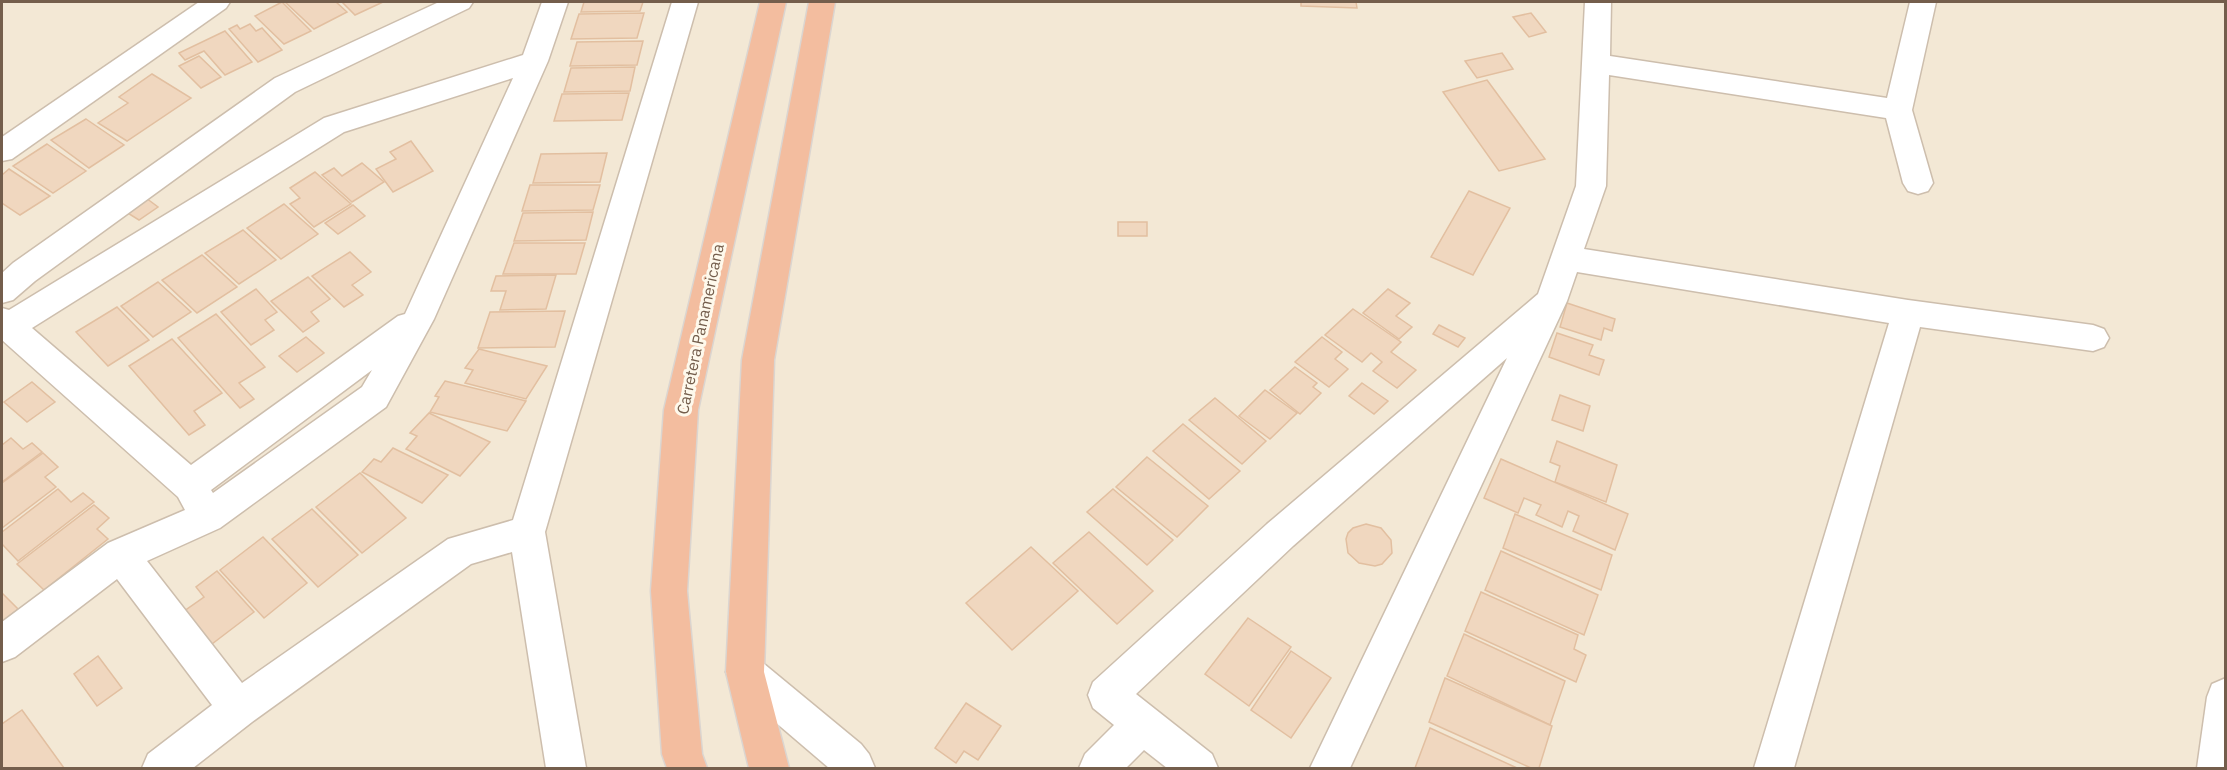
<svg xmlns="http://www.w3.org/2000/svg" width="2227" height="770" viewBox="0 0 2227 770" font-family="'IBM Plex Sans',sans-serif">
<rect width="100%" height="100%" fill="#fcf5e6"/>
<!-- residential -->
<rect fill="#f3e8d5" x="2" y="2" width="2223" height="766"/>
<!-- building -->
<g fill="#f0d7bf" stroke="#e2bfa0" stroke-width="1.5">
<path d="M282,2L311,31L284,44L255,16Z"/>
<path d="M285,2H336L347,12L314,29Z"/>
<path d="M342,2H383L355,15Z"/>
<path d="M584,2H643L640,11L581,12Z"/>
<path d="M1301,2H1356L1357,8L1301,6Z"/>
<path d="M644,13L637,38L571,39L579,14Z"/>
<path d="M1531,13L1546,32L1529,37L1513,17Z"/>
<path d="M250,24L256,31L262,28L282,50L258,62L229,29L237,25L240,29Z"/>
<path d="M225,31L252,62L225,75L204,51L185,60L179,53Z"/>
<path d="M643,41L637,65L570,66L577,42Z"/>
<path d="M1502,53L1513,69L1477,78L1465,61Z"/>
<path d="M199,56L221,77L201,88L179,66Z"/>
<path d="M635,67L630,91L564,92L571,68Z"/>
<path d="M152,74L191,98L127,141L98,123L128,103L119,97Z"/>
<path d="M1487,80L1545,159L1499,171L1443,92Z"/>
<path d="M629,93L622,120L554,121L562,94Z"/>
<path d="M86,119L124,145L89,168L51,140Z"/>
<path d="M411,141L433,171L393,192L376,169L396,159L390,152Z"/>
<path d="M47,144L86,171L53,193L13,166Z"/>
<path d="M607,153L600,182L533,183L541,154Z"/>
<path d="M362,163L384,182L352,202L322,175L334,168L342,176Z"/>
<path d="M9,169L50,196L20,215L2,203V175Z"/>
<path d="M315,172L351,204L314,227L290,204L300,198L290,188Z"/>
<path d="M530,185H600L593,210L522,211Z"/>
<path d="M1469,191L1510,208L1473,275L1431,257Z"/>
<path d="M146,198L158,207L139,220L126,212Z"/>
<path d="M284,204L318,234L281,259L247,228Z"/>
<path d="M353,205L365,216L338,234L325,223Z"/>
<path d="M593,212L586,240L514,241L523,213Z"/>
<rect x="1118" y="222" width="29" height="14"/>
<path d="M243,230L276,260L239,284L205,253Z"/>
<path d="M514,243H585L576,274H503Z"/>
<path d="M350,252L371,272L352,285L363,295L344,307L312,276Z"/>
<path d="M202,255L237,287L197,313L162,280Z"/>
<path d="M556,275L546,309L500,310L506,291H491L496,276Z"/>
<path d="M308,277L330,299L311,312L319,321L303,332L271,301Z"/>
<path d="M158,282L191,312L153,337L121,306Z"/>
<path d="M256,289L277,312L265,320L274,330L251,345L221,312Z"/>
<path d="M1388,289L1410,303L1396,316L1412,327L1399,339L1363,313Z"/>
<path d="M1567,303L1615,319L1612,331L1604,328L1601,340L1560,327Z"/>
<path d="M117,307L149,340L108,366L76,332Z"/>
<path d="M1353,309L1401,342L1391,352L1416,370L1397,388L1373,371L1382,362L1371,353L1362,362L1325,335Z"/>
<path d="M565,311L555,347L478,348L490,312Z"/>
<path d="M216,314L265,367L239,383L254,399L240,408L178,338Z"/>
<path d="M1439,325L1465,338L1458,347L1433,334Z"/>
<path d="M1557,333L1593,345L1589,355L1604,360L1599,375L1549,357Z"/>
<path d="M306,337L324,353L297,372L279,356Z"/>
<path d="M1322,337L1342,352L1335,359L1348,369L1329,387L1295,362Z"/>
<path d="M172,339L222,393L194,411L205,425L189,435L129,366Z"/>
<path d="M479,349L547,366L526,399L465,383L473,370L465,368Z"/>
<path d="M1295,367L1317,383L1313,387L1321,393L1300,414L1270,390Z"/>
<path d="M445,381L526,401L507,431L430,412L439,397L435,396Z"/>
<path d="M32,382L55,402L27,422L4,402Z"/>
<path d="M1362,383L1388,401L1374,414L1349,396Z"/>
<path d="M1265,390L1297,413L1270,439L1239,416Z"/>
<path d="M1560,395L1590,406L1583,431L1552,420Z"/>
<path d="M1215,398L1266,441L1242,464L1189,420Z"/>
<path d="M429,413L490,442L460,476L406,449L417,436L410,433Z"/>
<path d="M1183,424L1240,471L1209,499L1153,451Z"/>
<path d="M11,438L23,449L32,443L42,452L2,482V445Z"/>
<path d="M1557,441L1617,465L1606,502L1555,482L1560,466L1550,462Z"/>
<path d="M393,448L448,475L422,503L362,472L374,459L381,462Z"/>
<path d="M43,453L58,467L45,477L56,487L2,528V483Z"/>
<path d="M1147,457L1208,506L1177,537L1116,487Z"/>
<path d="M1501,459L1628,514L1615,550L1573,531L1579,516L1568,511L1562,527L1536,515L1541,505L1524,498L1518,513L1484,498Z"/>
<path d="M360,473L406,518L362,553L316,507Z"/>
<path d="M58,489L71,502L83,493L94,502L18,561L2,544V532Z"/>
<path d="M1113,489L1173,540L1147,565L1087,512Z"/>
<path d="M94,505L109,518L97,529L108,539L44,590L17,564Z"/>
<path d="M312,509L358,555L318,587L272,539Z"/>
<path d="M1515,514L1612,555L1601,590L1503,548Z"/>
<path d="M1366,524L1381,528L1391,540L1392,553L1382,564L1375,566L1359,563L1348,553L1346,539L1348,533L1353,528Z"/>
<path d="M1089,532L1153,591L1117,624L1053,563Z"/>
<path d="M263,537L307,583L264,618L220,570Z"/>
<path d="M1031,547L1078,591L1012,650L966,603Z"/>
<path d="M1501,551L1598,595L1584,635L1485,590Z"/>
<path d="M217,571L254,612L208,647L180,614L204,597L196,587Z"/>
<path d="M1481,592L1578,635L1574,649L1586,655L1576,682L1465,631Z"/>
<path d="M2,593L18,609L2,622Z"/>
<path d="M1248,618L1291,647L1249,706L1205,674Z"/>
<path d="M1464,634L1565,681L1550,725L1447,676Z"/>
<path d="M1291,651L1331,678L1291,738L1251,710Z"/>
<path d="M98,656L122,688L97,706L74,674Z"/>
<path d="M1445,678L1552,726L1539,768H1531L1429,722Z"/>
<path d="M966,703L1001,726L978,760L964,751L956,763L935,748Z"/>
<path d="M22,710L64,768H2V724Z"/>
<path d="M1430,728L1517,768H1415Z"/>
</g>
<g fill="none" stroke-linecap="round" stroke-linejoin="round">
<!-- street casing -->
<g stroke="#cdbead" stroke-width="3">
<g id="street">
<path d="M199,2H230L226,8L12,159L2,161V137Z"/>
<path d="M439,2H473L469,8L295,92L35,281L13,300L2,303V273L13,263L275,78Z"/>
<path d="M542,2H568L548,61L434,319L386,407L220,528L147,561L242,683L448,539L513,520L672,2H698L545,532L586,768H546L512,552L471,564L252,722L193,768H142L148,754L212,705L117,579L15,657L2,662V622L108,543L185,510L178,497L2,340V308L9,310L324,118L523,55ZM513,78L405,314L398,316L191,465L32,328L344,132ZM372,370L362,387L213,493L211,490Z"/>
<path d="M1585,2H1611L1610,56L1887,98L1910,2H1936L1912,110L1933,183L1928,191L1918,194L1908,191L1903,183L1886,118L1609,75L1606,186L1584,249L1908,300L2093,325L2104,329L2109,338L2104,347L2093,351L1920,327L1794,768H1754L1889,323L1577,272L1567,301L1350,768H1310L1507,358L1293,546L1136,694L1212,754L1218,768H1167L1144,750L1126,768H1079L1085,754L1114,725L1093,708L1088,695L1093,682L1267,524L1538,294L1576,186Z"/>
<path d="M745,654L758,659L861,744L869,754L875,768H829L732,685L726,672L732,659Z"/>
<path d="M2226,678V768H2197L2207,697L2212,684Z"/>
</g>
</g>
<!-- highway casing -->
<g stroke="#dbd5d0" stroke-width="3">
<g id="highway">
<path d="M760,2H786L698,410L687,591L702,754L707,768H667L662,754L651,591L664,410Z"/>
<path d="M809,2H835L774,360L764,672L789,768H749L726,672L742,360Z"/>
</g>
</g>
<!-- street -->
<use href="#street" fill="#fff" fill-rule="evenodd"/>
<!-- highway -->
<use href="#highway" fill="#f3bd9f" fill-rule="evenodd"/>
</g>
<g text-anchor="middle" stroke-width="6" stroke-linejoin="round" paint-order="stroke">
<!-- street labels -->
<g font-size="16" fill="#745e4c" stroke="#fef9ec">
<text transform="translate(700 329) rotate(-78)" y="6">Carretera Panamericana</text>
</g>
</g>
<!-- border -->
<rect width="2227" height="770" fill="none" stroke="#745e4c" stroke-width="6"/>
</svg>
